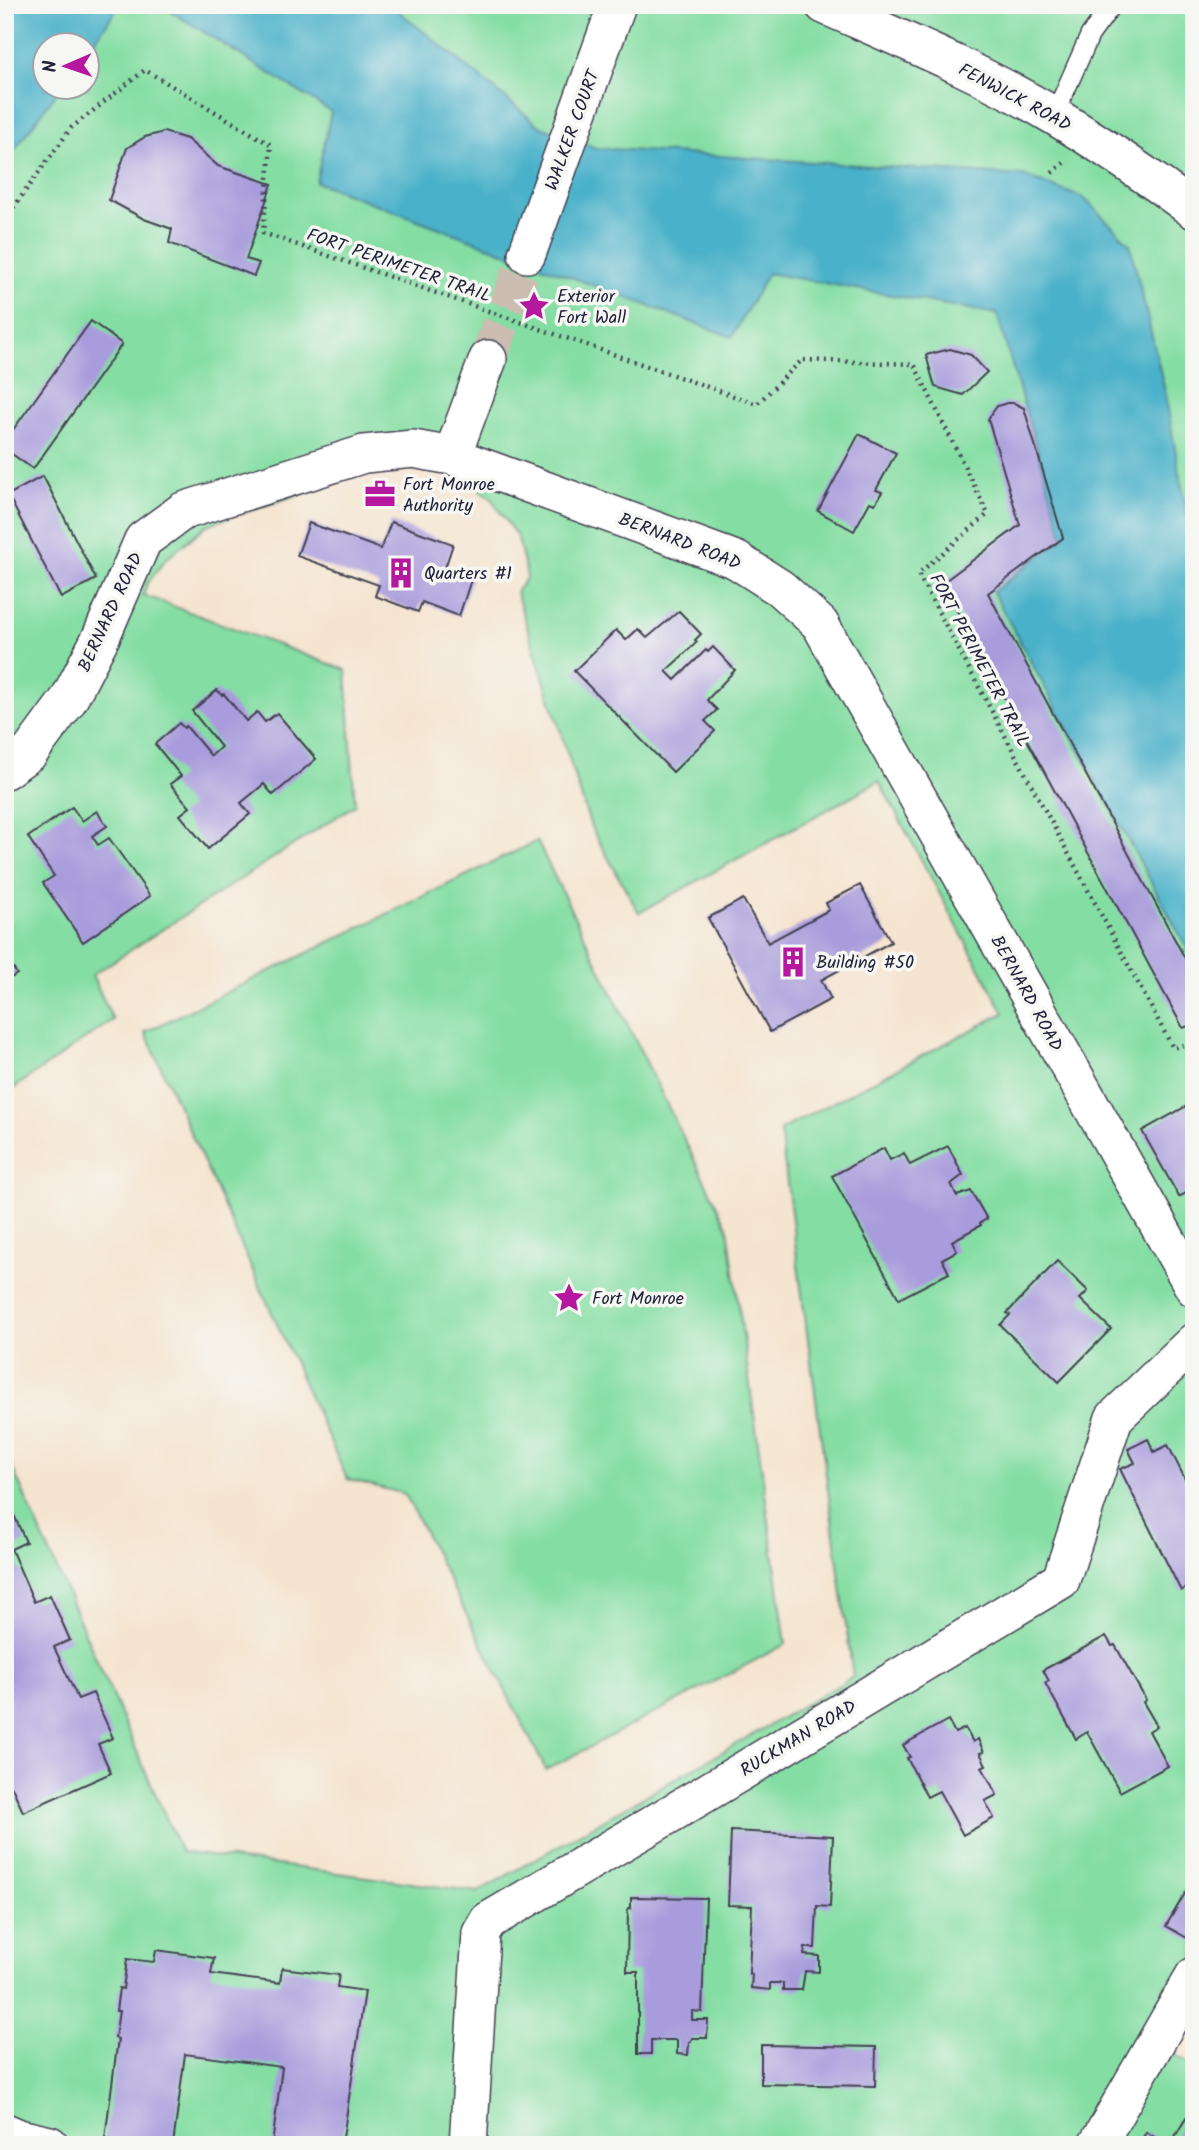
<svg xmlns="http://www.w3.org/2000/svg" width="1199" height="2150" viewBox="0 0 1199 2150" font-family="Kalam,sans-serif">
<rect width="100%" height="100%" fill="#f6f6f2"/>
<filter id="ink" filterUnits="userSpaceOnUse"><feTurbulence type="fractalNoise" baseFrequency=".0143" numOctaves="2"/><feDisplacementMap in="SourceGraphic" scale="14" xChannelSelector="R" yChannelSelector="G"/><feConvolveMatrix kernelMatrix="1 2 1 2 8 2 1 2 1" color-interpolation-filters="sRGB"/></filter>
<filter id="wash" filterUnits="userSpaceOnUse"><feTurbulence type="fractalNoise" baseFrequency=".00686" numOctaves="4" result="noise"/><feDisplacementMap in="SourceGraphic" scale="28" xChannelSelector="R" yChannelSelector="G"/><feGaussianBlur stdDeviation="1.57" result="paint"/><feColorMatrix in="noise" values="0 0 0 0 0 0 0 0 0 0 0 0 0 0 0 0 0 1.4 0 .05"/><feComposite in="paint" operator="in"/></filter>
<g filter="url(#wash)">
<rect width="100%" height="100%" fill="#f5e4cf"/>
<!-- green -->
<g fill="#84dea3" stroke="#53806f" stroke-width="2" fill-rule="evenodd">
<path d="M5,5H1194V2014L1171,2053L1194,2066V2145H5V1451L181,1852L478,1892L853,1677L780,1130L1004,1013L879,781L639,913L591,827L516,592L527,577L518,538L490,497L451,472L409,466L381,467L207,525L165,560L147,584L143,595L346,670L355,805L92,975L113,1020L5,1094ZM46,46H88V88H46Z"/>
<path d="M537,841L728,1228L786,1644L546,1770L405,1494L347,1479L145,1032Z"/>
</g>
<!-- water -->
<g fill="#4ab1c9" stroke="#366a82" stroke-width="2">
<path d="M5,5H120L88,50V46H46V88H60L5,163Z"/>
<path d="M161,5H391L541,127L596,148L1024,176L1084,198L1130,244L1164,387L1191,537L1194,539V961L993,592L1063,538L997,314L768,273L732,337L316,182L331,112Z"/>
</g>
<g id="blocks">
<!-- building -->
<g fill="#a99cdc">
<path d="M164,132L187,139L218,166L272,184L246,259L259,263L254,276L169,243L172,229L144,219L109,200L127,148L145,137Z"/>
<path d="M91,321L122,344L33,469L5,449V441Z"/>
<path d="M950,349L971,355L987,372L963,395L935,387L926,355Z"/>
<path d="M1007,403H1014L1024,408L1063,538L988,593L1194,975V1024L1183,1028L942,583L1020,525L988,419L997,406Z"/>
<path d="M859,434L896,453L876,490L882,492L875,504L870,502L854,531L818,511Z"/>
<path d="M43,476L96,579L61,598L8,495Z"/>
<path d="M391,522L453,544L445,568L472,577L459,616L422,602L418,612L375,596L379,585L297,556L309,523L381,549Z"/>
<path d="M679,611L701,634L695,640L697,642L666,671L675,680L706,650L708,652L713,647L735,670L707,700L717,710L705,721L715,731L673,772L574,671L616,630L626,640L638,629L647,638Z"/>
<path d="M217,690L222,695L224,694L246,721L257,712L265,722L277,713L316,759L273,795L264,784L241,803L250,814L208,849L180,815L190,807L170,784L181,776L155,744L179,723L184,728L186,726L211,756L221,747L192,711Z"/>
<path d="M72,807L82,821L97,811L107,826L92,836L98,845L109,838L150,896L83,942L43,883L54,876L28,837Z"/>
<path d="M860,885L891,942L821,980L831,999L770,1032L708,918L743,899L768,943L829,910L826,903Z"/>
<path d="M5,956L17,974L5,982Z"/>
<path d="M1194,1102V1189L1179,1197L1142,1131Z"/>
<path d="M948,1146L963,1175L951,1184L957,1196L971,1191L987,1219L980,1223L981,1225L952,1241L957,1251L942,1259L949,1273L899,1299L832,1176L884,1148L890,1160L904,1153L910,1165Z"/>
<path d="M1057,1261L1088,1291L1080,1299L1111,1329L1059,1382L1000,1325L1010,1315L1007,1313Z"/>
<path d="M1148,1439L1154,1452L1168,1445L1194,1497V1584L1181,1591L1120,1469L1135,1463L1128,1449Z"/>
<path d="M5,1495L26,1542L11,1549L34,1602L50,1595L70,1640L54,1647L78,1699L93,1693L113,1738L98,1744L111,1773L23,1812L12,1787L5,1791Z"/>
<path d="M1106,1636L1112,1646L1115,1645L1146,1700L1143,1702L1157,1726L1149,1731L1168,1766L1120,1792L1087,1732L1076,1739L1045,1683L1049,1681L1043,1670Z"/>
<path d="M948,1720L955,1733L965,1728L973,1742L978,1739L984,1752L980,1753L986,1765L982,1767L997,1795L985,1801L994,1818L963,1835L939,1791L927,1797L907,1758L910,1757L903,1745Z"/>
<path d="M731,1831L833,1836L830,1907L817,1906L815,1948H805L804,1955L819,1956V1972L805,1971L802,1990H783V1983H770V1990L751,1988L752,1974H749L752,1906L728,1905Z"/>
<path d="M1194,1878V1942L1166,1926Z"/>
<path d="M631,1897L706,1898L702,2012L692,2011V2020H708L707,2038H692L691,2041L689,2042L688,2055L677,2054V2040H651V2054H638V1972H627L628,1908H631Z"/>
<path d="M156,1950L214,1958L211,1974L280,1983L282,1968L339,1975L337,1987L365,1991L342,2145H272L282,2067L185,2054L173,2145H129L105,2138L118,2039L115,2038L119,2011H116L119,1988L123,1989L127,1959L154,1962Z"/>
<path d="M761,2045L876,2047L875,2086L761,2084Z"/>
<path d="M1186,2118L1194,2123V2145H1170Z"/>
<path d="M1146,2132L1168,2145H1139Z"/>
</g>
</g>
</g>
<g filter="url(#ink)">
<use href="#blocks" fill-opacity="0" stroke="#423f51" stroke-width="2"/>
<g fill="none" stroke-linecap="round" stroke-linejoin="round">
<!-- minor-tunnel -->
<path stroke="#cbbdb1" stroke-width="37" stroke-dasharray="37 18" stroke-linecap="butt" d="M488,359L527,254"/>
<!-- service casing -->
<g stroke="#423f51" stroke-width="21">
<path id="service" d="M1054,116L1090,35L1112,5"/>
</g>
<!-- minor casing -->
<g stroke="#423f51" stroke-width="40">
<g id="minor">
<path d="M824,5C903,40 983,73 1056,117C1104,146 1149,177 1194,210"/>
<path d="M527,254L617,5"/>
<path d="M452,456L488,359"/>
<path d="M5,770L30,752L69,699L101,637L143,540L183,511L364,454L413,449L452,456L736,560L780,588L820,624L1194,1288"/>
<path d="M5,2132L19,2138L50,2145"/>
<path d="M468,2145L481,1933L488,1921L701,1796L1061,1580L1114,1418L1194,1342"/>
<path d="M1097,2145L1194,1976"/>
</g>
</g>
<!-- path -->
<g stroke="#423f51" stroke-width="4.5" stroke-dasharray="2 5" stroke-linecap="butt">
<path d="M1052,173L1064,163"/>
<path d="M5,219L71,128L145,70L271,145L263,233L757,404L802,360L914,364L988,514L918,574L1173,1048L1194,1042"/>
</g>
<!-- service -->
<use href="#service" stroke="#fff" stroke-width="18"/>
<!-- minor -->
<use href="#minor" stroke="#fff" stroke-width="37"/>
</g>
</g>
<!-- icons -->
<defs>
<g id="sight-bare" transform="scale(2.415)"><path d="M0-6L1.8-2.2L6-1.7L2.9 1.2L3.7 5.4L0 3.3L-3.7 5.4L-2.9 1.2L-6-1.7L-1.8-2.2Z" fill="#b5179e" stroke="#f6f6f2" stroke-width="2.5" paint-order="stroke"/></g>
<g id="office-bare" transform="scale(2.415)"><path d="M-6-3h4V-5.5h4V-3h4V5H-6ZM-1-4.5V-3h2v-1.5ZM-6 0V1H6V0Z" fill="#b5179e" stroke="#f6f6f2" stroke-width="2.5" paint-order="stroke"/></g>
<g id="building-bare" transform="scale(2.415)"><path d="M-4-6H4V6H1V3H-1V6H-4ZM-2.5-4.3h1.7v1.8h-1.7ZM.8-4.3h1.7v1.8H.8ZM-2.5-1h1.7V.8h-1.7ZM.8-1h1.7V.8H.8Z" fill="#b5179e" stroke="#f6f6f2" stroke-width="2.5" paint-order="stroke"/></g>
</defs>
<g fill-rule="evenodd">
<use href="#sight-bare" x="534" y="306"/>
<use href="#office-bare" x="380" y="494"/>
<use href="#building-bare" x="401" y="573"/>
<use href="#building-bare" x="793" y="962"/>
<use href="#sight-bare" x="569" y="1298"/>
</g>
<g text-anchor="middle" stroke-width="7" stroke-linejoin="round" paint-order="stroke">
<!-- street labels -->
<g font-size="18" fill="#22223b" stroke="#f6f6f2">
<text transform="translate(1015 97) rotate(28)" y="6">FENWICK ROAD</text>
<text transform="translate(572 130) rotate(-70)" y="6">WALKER COURT</text>
<text transform="translate(399 265) rotate(19)" y="6">FORT PERIMETER TRAIL</text>
<text transform="translate(680 541) rotate(21)" y="6">BERNARD ROAD</text>
<text transform="translate(110 612) rotate(-65)" y="6">BERNARD ROAD</text>
<text transform="translate(980 660) rotate(62)" y="6">FORT PERIMETER TRAIL</text>
<text transform="translate(1027 993) rotate(61)" y="6">BERNARD ROAD</text>
<text transform="translate(798 1738) rotate(-31)" y="6">RUCKMAN ROAD</text>
</g>
<!-- poi labels -->
<g font-size="18" fill="#22223b" stroke="#f6f6f2" text-anchor="start">
<text x="557" y="302">Exterior<tspan x="557" dy="21">Fort Wall</tspan></text>
<text x="403" y="490">Fort Monroe<tspan x="403" dy="21">Authority</tspan></text>
<text x="424" y="579">Quarters #1</text>
<text x="816" y="968">Building #50</text>
<text x="592" y="1304">Fort Monroe</text>
</g>
</g>
<!-- margin -->
<rect width="1199" height="2150" fill="none" stroke="#f6f6f2" stroke-width="28"/>
<!-- north arrow -->
<g transform="translate(66 66) rotate(268)"><circle r="33" fill="#f6f6f2" stroke="#a1a1a9" stroke-width="2"/>
<path d="M0-5L12 26L0 18L-12 26Z" fill="#b5179e"/>
<text y="-10" font-size="19" font-weight="bold" text-anchor="middle" fill="#22223b">N</text>
</g>
</svg>
